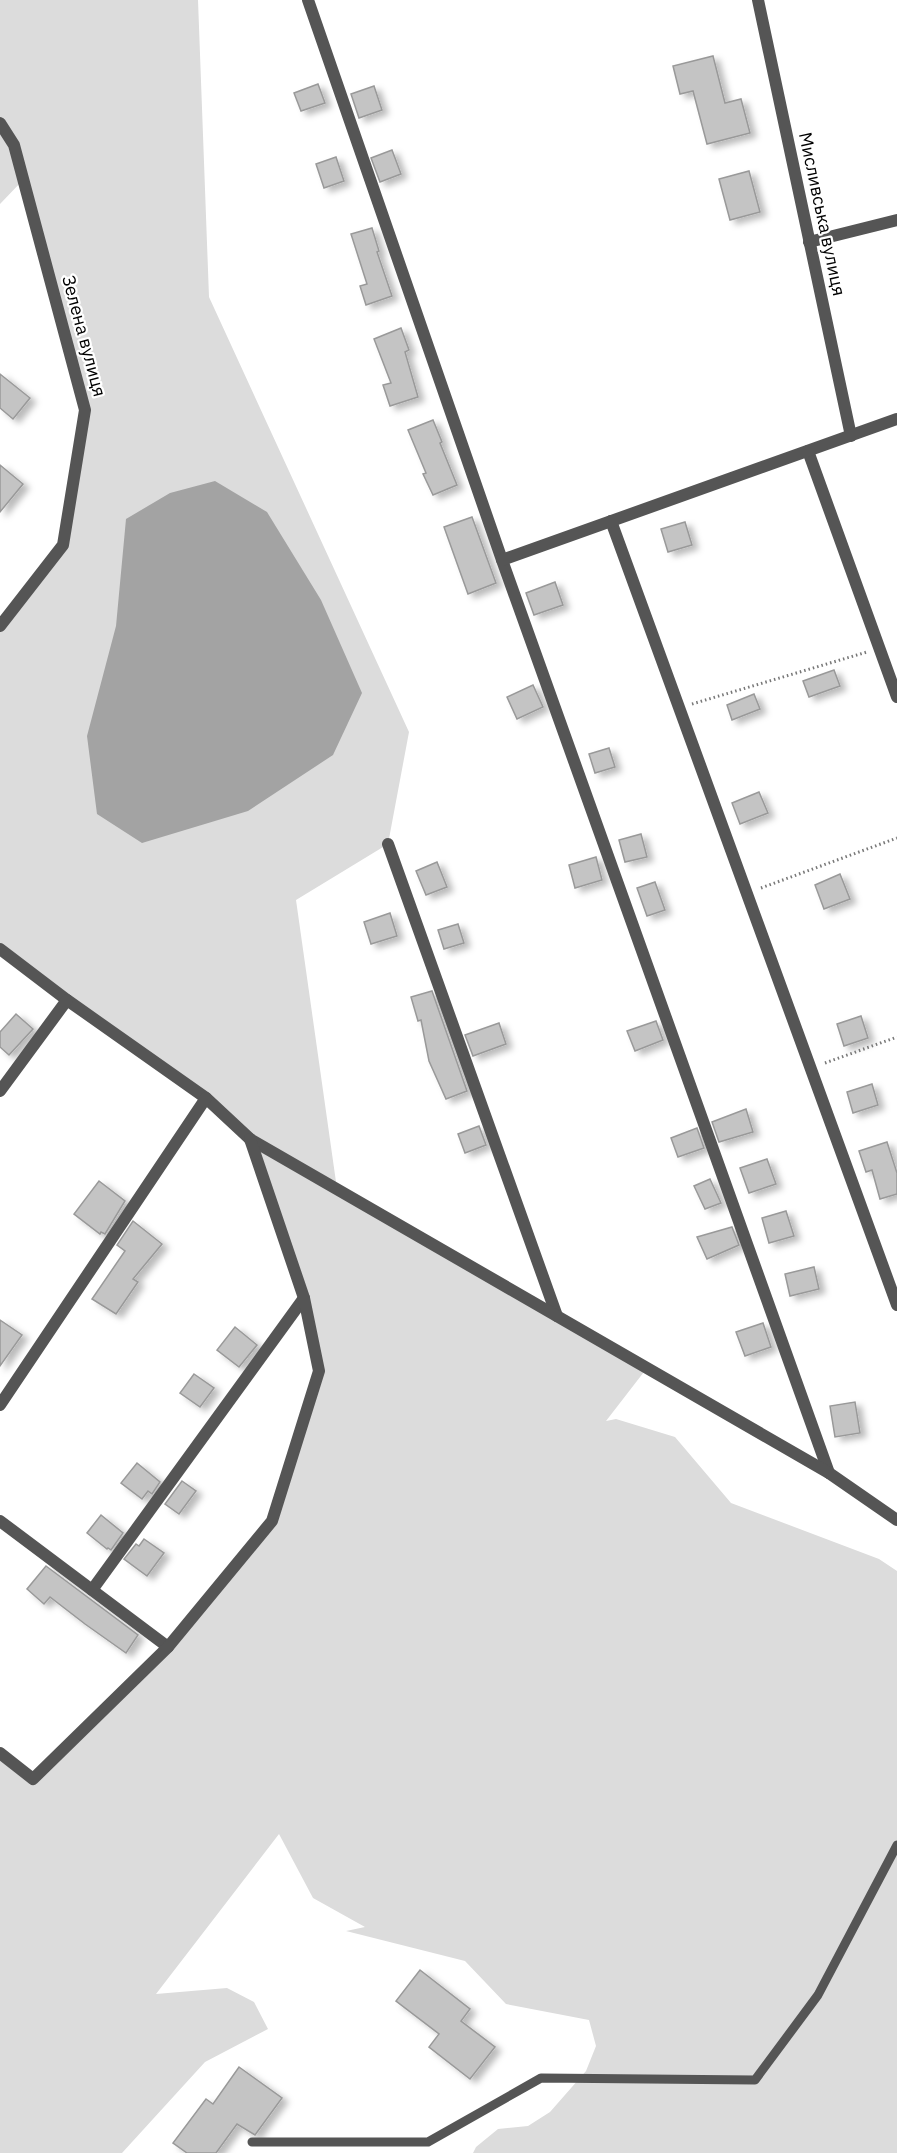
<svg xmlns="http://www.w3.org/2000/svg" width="897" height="2153" viewBox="0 0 897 2153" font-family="'IBM Plex Sans',sans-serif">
<defs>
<filter id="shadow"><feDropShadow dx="6" dy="4" stdDeviation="3" flood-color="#0004"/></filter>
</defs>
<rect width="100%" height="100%" fill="#fff"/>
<!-- green -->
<path fill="#dcdcdc" d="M0,0H198L209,297L409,732L388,844L296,900L337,1189L647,1368L606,1421L616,1419L675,1437L731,1503L879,1559L897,1571V2153H473L476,2147L498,2129L528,2126L550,2112L586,2071L596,2046L589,2020L506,2004L465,1961L346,1931L365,1927L313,1898L279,1834L156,1994L227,1988L254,2002L268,2029L205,2062L122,2153H0V1753L33,1779L168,1647L272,1521L319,1371L304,1298L250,1139L0,949V626L63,545L85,410L23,180L0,204Z"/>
<!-- water -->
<path fill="#a3a3a3" d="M215,481L267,512L321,600L362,693L333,755L248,811L142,843L97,814L87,736L116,626L126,519L170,493Z"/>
<!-- building -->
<g fill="#c4c4c4" stroke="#999" stroke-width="1.5" filter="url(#shadow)">
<path d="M713,56L725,103L741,99L750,133L707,144L693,91L680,94L673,66Z"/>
<path d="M318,84L325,103L301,111L294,93Z"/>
<path d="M374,86L382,110L359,118L351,94Z"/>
<path d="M392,150L401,174L380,182L371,158Z"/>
<path d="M336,157L344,181L324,188L316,164Z"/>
<path d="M749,171L760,212L730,220L719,179Z"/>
<path d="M372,228L379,251L377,252L392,296L366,305L360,286L367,284L351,234Z"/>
<path d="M401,328L409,350L405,352L418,397L390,406L383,385L391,383L374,339Z"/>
<path d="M0,374L30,398L13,419L0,408Z"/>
<path d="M433,420L442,442L440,443L457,485L433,495L423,474L426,473L408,430Z"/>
<path d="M0,465L23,484L0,512Z"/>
<path d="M472,517L496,583L468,594L444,527Z"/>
<path d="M685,522L692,545L668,552L661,529Z"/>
<path d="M555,582L563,605L534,615L526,593Z"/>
<path d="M834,670L840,686L809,697L803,681Z"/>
<path d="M533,685L543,707L517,719L507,697Z"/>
<path d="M754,694L760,709L732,720L727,705Z"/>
<path d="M609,748L615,767L595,773L589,754Z"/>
<path d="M759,792L768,813L740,824L732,803Z"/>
<path d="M641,834L647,857L625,862L619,840Z"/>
<path d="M596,857L602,880L575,888L569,865Z"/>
<path d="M437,862L447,887L426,895L416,871Z"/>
<path d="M840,874L850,899L824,909L815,885Z"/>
<path d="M655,882L665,910L647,916L637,888Z"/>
<path d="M390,913L397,936L371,944L364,922Z"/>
<path d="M458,924L464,943L444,949L438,930Z"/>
<path d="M432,991L467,1091L446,1099L429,1061L421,1020L418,1021L411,997Z"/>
<path d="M16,1014L33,1029L9,1055L0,1047V1032Z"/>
<path d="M861,1016L868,1038L844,1046L837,1024Z"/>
<path d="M656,1021L663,1040L635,1051L627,1031Z"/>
<path d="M499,1023L506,1044L473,1056L465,1035Z"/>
<path d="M872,1084L878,1105L853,1113L847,1092Z"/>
<path d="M746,1109L753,1132L719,1142L712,1122Z"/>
<path d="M479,1126L486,1145L465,1153L458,1134Z"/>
<path d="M697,1128L704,1148L678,1157L671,1138Z"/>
<path d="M887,1142L897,1173V1194L880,1199L872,1170L866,1172L859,1151Z"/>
<path d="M767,1159L776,1184L749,1193L740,1168Z"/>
<path d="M710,1179L721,1203L705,1209L694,1186Z"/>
<path d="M99,1181L125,1201L105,1234L101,1232L100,1234L74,1214Z"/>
<path d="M786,1211L794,1236L769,1243L762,1218Z"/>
<path d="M133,1221L162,1244L133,1279L138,1282L116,1314L92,1299L125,1251L117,1245Z"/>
<path d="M732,1227L739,1245L707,1259L697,1237Z"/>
<path d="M814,1267L819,1289L790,1296L785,1274Z"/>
<path d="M0,1320L22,1335L0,1366Z"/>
<path d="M763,1323L771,1347L745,1356L736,1332Z"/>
<path d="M235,1327L257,1345L239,1367L217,1350Z"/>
<path d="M194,1374L214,1388L200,1407L180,1393Z"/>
<path d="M855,1402L860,1433L835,1437L830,1406Z"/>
<path d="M137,1463L160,1482L152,1494L148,1491L142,1499L121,1483Z"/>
<path d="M182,1481L196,1491L179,1514L165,1504Z"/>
<path d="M101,1515L123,1533L111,1550L108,1548L107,1549L87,1533Z"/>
<path d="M144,1539L164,1553L147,1576L124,1559L136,1544L139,1546Z"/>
<path d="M46,1566L138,1635L126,1653L85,1624L50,1597L44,1604L27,1589Z"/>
<path d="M420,1970L470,2009L461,2021L495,2047L470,2079L429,2047L439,2034L396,2001Z"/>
<path d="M239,2067L282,2098L255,2135L237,2124L216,2153H187L173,2143L206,2099L213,2104Z"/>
</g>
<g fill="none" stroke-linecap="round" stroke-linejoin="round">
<!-- path -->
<g stroke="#777" stroke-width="3" stroke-dasharray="1.5 3" stroke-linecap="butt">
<path d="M692,704L867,652"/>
<path d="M761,888L897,838"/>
<path d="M825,1063L897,1037"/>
</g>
<!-- lane -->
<path stroke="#555" stroke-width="9" d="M252,2142H428L541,2078L755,2080L818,1995L897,1845"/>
<!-- street -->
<g stroke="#555" stroke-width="12">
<path d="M308,0L502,560L829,1473"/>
<path d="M758,0L851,436"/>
<path d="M0,123L14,145L85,410L63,545L0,626"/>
<path d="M809,242L897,220"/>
<path d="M808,451L897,697"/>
<path d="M611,521L897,1305"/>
<path d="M502,560L897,419"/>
<path d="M388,844L557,1316"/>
<path d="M0,949L67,1000L206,1098L250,1139L829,1473L897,1520"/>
<path d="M0,1091L67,1000"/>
<path d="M0,1405L206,1098"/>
<path d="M0,1521L168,1647"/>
<path d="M92,1590L304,1298"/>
<path d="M0,1753L33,1779L168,1647L272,1521L319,1371L304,1298L250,1139"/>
</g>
</g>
<g text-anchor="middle" stroke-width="4.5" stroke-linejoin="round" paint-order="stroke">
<!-- street labels -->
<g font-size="18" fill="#000" stroke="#fff">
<text transform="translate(822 214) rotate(78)" y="6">Мисливська вулиця</text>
<text transform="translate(84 336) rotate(75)" y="6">Зелена вулиця</text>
</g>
</g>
</svg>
